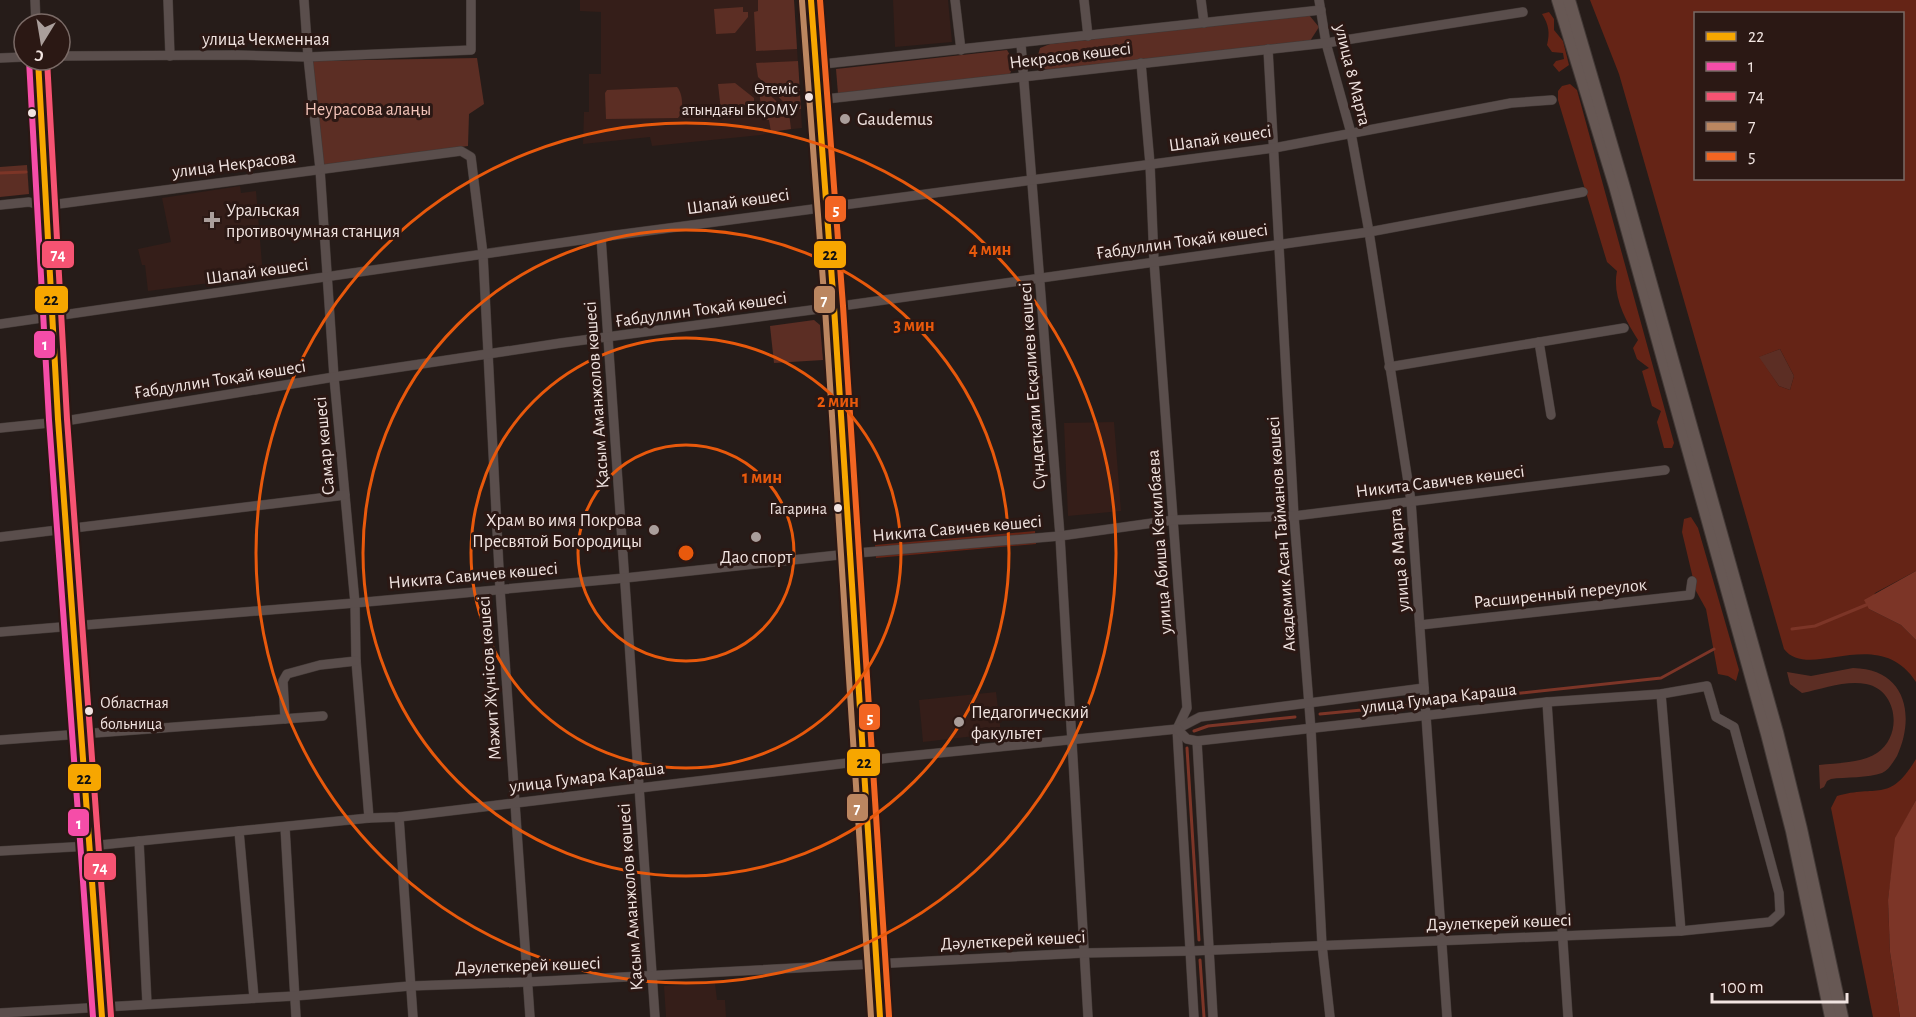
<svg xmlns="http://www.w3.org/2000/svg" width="1916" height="1017" viewBox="0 0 1916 1017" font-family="'Alegreya Sans',sans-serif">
<rect width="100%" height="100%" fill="#261c19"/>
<!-- built -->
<g fill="#351e19">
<path d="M580,0H794L802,128L776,131L761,135L652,146L650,137L583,144L584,112H589V74H601V12L580,11Z"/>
<path d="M893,0H948L952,42L895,47Z"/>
<path d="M240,186L241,193L256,191L263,276L148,291L145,265H142L138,249L171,242L162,198Z"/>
<path d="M1114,422L1121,511L1068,516L1064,423Z"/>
<path d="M996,692L1001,733L923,742L919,700Z"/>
<path d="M715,983L717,1000H725L726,1017H666L664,986Z"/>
</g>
<!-- green -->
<g fill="#5c2e24">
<path d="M758,0H794L797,49L756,51L754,12L758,11Z"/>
<path d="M743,7V12H748V17L735,33L716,34L714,9Z"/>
<path d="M1309,15L1319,27L1310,41L1052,70L1043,69L1037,59L1040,48L1050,44Z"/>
<path d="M1007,50L1014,62L1010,74L838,94L836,69Z"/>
<path d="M477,58L484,104L469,114L468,146L323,165L310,61Z"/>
<path d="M798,61L801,109L792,110L758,77L756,63Z"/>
<path d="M735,83L754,98V102L751,103L752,109L721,111L718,84Z"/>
<path d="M758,84L789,113L791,129L771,132L769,120H763Z"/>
<path d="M677,87C683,93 684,111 678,118L606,119L605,93L607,90Z"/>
<path d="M27,165L29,194L0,197V167Z"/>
<path d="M814,320L820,325L823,360L774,363L770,326Z"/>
<path d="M1780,349L1794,376L1790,390L1779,386L1758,357Z"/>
<path d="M1853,668C1905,669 1916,714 1897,756C1893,762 1889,770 1882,773C1869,778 1845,777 1831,779L1827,781L1824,787L1820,789L1819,765C1837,763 1862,763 1877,753C1903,736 1898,690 1866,684C1846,680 1822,689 1802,693L1790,684L1787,672L1811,676Z"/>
</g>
<!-- forest -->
<g fill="#652416" fill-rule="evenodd">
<path d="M1590,0H1916V571L1875,593L1869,609L1901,625L1916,640V682C1878,623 1809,682 1784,649L1619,74ZM1696,14H1902V178H1696ZM1780,349L1794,376L1790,390L1779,386L1759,357Z"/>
<path d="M1549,12L1554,19V30L1563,41L1569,65L1559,72L1553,65L1556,61L1564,59L1563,53L1552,52L1547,45C1550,33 1549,25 1542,14Z"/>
<path d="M1570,84L1577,90L1674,443L1672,448H1664L1657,422L1661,411L1652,406L1642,371L1649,368L1637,359L1633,348L1638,340C1625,320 1612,295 1617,271L1607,262L1558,100V91L1562,86Z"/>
<path d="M1691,517L1698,528L1739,670L1736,681L1728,676L1718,674L1706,609L1696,591L1682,532L1684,519Z"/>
<path d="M1035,531L1036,544L876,558L875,545Z"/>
<path d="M1916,759V800L1896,838L1888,900L1890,952L1900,1017H1873L1831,808L1837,796C1878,784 1889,804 1916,759Z"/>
</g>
<!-- water -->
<g fill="#7c3527">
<path d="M1916,571V640L1901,625L1869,609L1864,600Z"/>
<path d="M1916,800V1017H1900L1890,952L1888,900L1895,838Z"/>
</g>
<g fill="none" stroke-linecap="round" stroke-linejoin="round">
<!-- stream -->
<g stroke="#7c3527" stroke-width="3">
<path d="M0,173L26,172"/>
<path d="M1792,629L1815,626L1866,605"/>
<path d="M1438,702L1661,678L1714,649"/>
<path d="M1320,714L1414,705"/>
<path d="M1194,731L1208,726L1295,717"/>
<path d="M1187,748L1199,940"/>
<path d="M1200,960L1204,1017"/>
</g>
<!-- minor casing -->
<g stroke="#423936" stroke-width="10">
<g id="minor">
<path d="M35,0L36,24"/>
<path d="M168,0L170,56"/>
<path d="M304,0L308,57L320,169L334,377L355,603L356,661L369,818"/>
<path d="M955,0L961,50"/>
<path d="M1084,0L1088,36"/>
<path d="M1201,0L1204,23"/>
<path d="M1319,0L1326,43L1351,133L1369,232L1411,501L1447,1017"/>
<path d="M1021,44L1060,536L1088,1017"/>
<path d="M1268,49L1294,516L1311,730L1322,945L1330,1017"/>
<path d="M60,56L237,55L308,57L471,50V0"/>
<path d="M0,58L24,57"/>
<path d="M38,60C50,380 82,698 102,1017"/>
<path d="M1141,63L1150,164L1154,261L1187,708L1177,729L1194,1017"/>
<path d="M814,65L1321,10"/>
<path d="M817,100L1326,43L1523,12"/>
<path d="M0,205L29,202L43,206L461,151L471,157L483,254L500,589L530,1017"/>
<path d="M601,237L655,1017"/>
<path d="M0,324L601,237L1274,148L1511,103L1552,100"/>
<path d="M1539,342L1551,415"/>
<path d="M1389,367L1624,328"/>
<path d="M0,428L59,422L334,377L561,343L834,307L1369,232L1583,192"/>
<path d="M0,537L345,495"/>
<path d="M1420,625L1690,595L1692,581"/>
<path d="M0,632L355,603L625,578L857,553L1060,536L1174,520L1294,516L1665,470"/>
<path d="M1661,694L1681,931"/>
<path d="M1547,702L1568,1017"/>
<path d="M285,719L283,681L287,674L320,665L356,661"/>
<path d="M0,740L323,716"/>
<path d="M1197,741L1213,1017"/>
<path d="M399,817L413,1017"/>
<path d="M285,827L296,1017"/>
<path d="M239,831L254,998"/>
<path d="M139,841L147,1004"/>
<path d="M0,851L90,846L369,818L399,817L889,758L1177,729L1200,717L1424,688"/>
<path d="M0,1013L295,996L410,986L527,982L1084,953L1190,951L1681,931L1770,922L1780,913L1779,893L1734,727L1716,717L1707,686L1661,694L1547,702L1197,741L1187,739L1177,729"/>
</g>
</g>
<!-- major casing -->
<g stroke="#423936" stroke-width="14">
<g id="major">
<path d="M811,0L834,307L880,1017"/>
<path d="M1558,0L1615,186L1767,734L1792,831L1831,1017"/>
<path d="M1569,0L1623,184L1777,732L1801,829L1842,1017"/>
</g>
</g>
<!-- minor -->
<use href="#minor" stroke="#5a4e4c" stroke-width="9"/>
<!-- major -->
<use href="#major" stroke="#675854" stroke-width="12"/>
<!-- bus-1 casing -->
<g stroke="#2b1814" stroke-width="10">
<g id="bus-1">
<path d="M811,0L834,307L880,1017"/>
<path d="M38,60L58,419L102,1017"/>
</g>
</g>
<!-- bus-2 casing -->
<g stroke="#2b1814" stroke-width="10">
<path id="bus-2" d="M29,60L49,420L93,1017"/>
</g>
<!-- bus-3 casing -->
<g stroke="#2b1814" stroke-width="10">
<path id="bus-3" d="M47,60L67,419L111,1016"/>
</g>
<!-- bus-4 casing -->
<g stroke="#2b1814" stroke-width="10">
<path id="bus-4" d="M802,1L825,308L871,1017"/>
</g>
<!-- bus-5 casing -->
<g stroke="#2b1814" stroke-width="10">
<path id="bus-5" d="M820,0L843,306L889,1016"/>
</g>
<!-- bus-1 -->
<use href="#bus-1" stroke="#f7a600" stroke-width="6"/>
<!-- bus-2 -->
<use href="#bus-2" stroke="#f54da8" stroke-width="6"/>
<!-- bus-3 -->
<use href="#bus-3" stroke="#f65372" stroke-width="6"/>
<!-- bus-4 -->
<use href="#bus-4" stroke="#bb8660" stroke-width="6"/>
<!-- bus-5 -->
<use href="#bus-5" stroke="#f26522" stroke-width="6"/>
</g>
<!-- distance rings -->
<g fill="none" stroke="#e8590c" stroke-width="3">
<circle cx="686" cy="553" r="108"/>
<circle cx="686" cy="553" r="215"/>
<circle cx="686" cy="553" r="323"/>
<circle cx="686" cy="553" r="430"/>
</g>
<!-- markers -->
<g fill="#f1e4e1" stroke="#2b1814" stroke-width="2">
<circle cx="809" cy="97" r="5"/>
<circle cx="32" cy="113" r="5"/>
<circle cx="838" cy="508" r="5"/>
<circle cx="89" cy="711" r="5"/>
</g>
<g fill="#aa9e9b" stroke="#2b1814" stroke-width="2">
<circle cx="845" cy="119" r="6"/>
<path d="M209 211h6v6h6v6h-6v6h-6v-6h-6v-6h6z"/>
<circle cx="654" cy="530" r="6"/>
<circle cx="756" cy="537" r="6"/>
<circle cx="959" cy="722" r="6"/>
</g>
<g text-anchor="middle" stroke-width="6" stroke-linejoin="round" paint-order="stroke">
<!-- bus labels -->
<g font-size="16" fill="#f1e4e1" stroke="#2b1814" text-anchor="end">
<text x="798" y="94">Өтеміс<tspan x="798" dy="21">атындағы БҚОМУ</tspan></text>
<text x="827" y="514">Гагарина</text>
<text x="100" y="708" text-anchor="start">Областная<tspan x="100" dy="21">больница</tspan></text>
</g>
<!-- street labels -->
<g font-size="18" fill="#f1e4e1" stroke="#2b1814">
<text x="266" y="45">улица Чекменная</text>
<text transform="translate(1070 55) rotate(-7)" y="6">Некрасов көшесі</text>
<text transform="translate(1353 75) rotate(76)" y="6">улица 8 Марта</text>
<text transform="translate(1220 138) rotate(-8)" y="6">Шапай көшесі</text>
<text transform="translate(234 164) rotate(-7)" y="6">улица Некрасова</text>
<text transform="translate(738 201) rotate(-8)" y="6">Шапай көшесі</text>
<text transform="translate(1182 241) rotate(-8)" y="6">Ғабдуллин Тоқай көшесі</text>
<text transform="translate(257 271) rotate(-8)" y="6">Шапай көшесі</text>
<text transform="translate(701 309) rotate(-8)" y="6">Ғабдуллин Тоқай көшесі</text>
<text transform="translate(220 379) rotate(-9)" y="6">Ғабдуллин Тоқай көшесі</text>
<text transform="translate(1032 386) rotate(-94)" y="6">Сүндетқали Есқалиев көшесі</text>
<text transform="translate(596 395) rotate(-94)" y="6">Қасым Аманжолов көшесі</text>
<text transform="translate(324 446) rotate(-95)" y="6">Самар көшесі</text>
<text transform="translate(1440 481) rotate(-7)" y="6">Никита Савичев көшесі</text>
<text transform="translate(957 528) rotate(-5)" y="6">Никита Савичев көшесі</text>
<text transform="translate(1281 534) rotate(-94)" y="6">Академик Асан Тайманов көшесі</text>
<text transform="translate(1159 542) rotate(-94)" y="6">улица Абиша Кекилбаева</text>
<text transform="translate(1399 560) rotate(-95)" y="6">улица 8 Марта</text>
<text transform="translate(473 575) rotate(-5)" y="6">Никита Савичев көшесі</text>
<text transform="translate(1560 593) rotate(-6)" y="6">Расширенный переулок</text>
<text transform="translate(489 678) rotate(-94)" y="6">Мәжит Жүнісов көшесі</text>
<text transform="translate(1439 698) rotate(-7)" y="6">улица Гумара Караша</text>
<text transform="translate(587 777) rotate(-7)" y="6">улица Гумара Караша</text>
<text transform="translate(630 897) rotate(-94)" y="6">Қасым Аманжолов көшесі</text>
<text transform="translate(1499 922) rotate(-2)" y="6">Дәулеткерей көшесі</text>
<text transform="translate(1013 940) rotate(-3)" y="6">Дәулеткерей көшесі</text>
<text transform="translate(528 965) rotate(-2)" y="6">Дәулеткерей көшесі</text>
</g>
<!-- park labels -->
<g font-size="18" fill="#f2c3b8" stroke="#2b1814">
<text x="368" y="115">Неурасова алаңы</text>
</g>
<!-- poi labels -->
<g font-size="18" fill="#f1e4e1" stroke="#2b1814" text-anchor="start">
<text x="857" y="125">Gaudemus</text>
<text x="226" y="216">Уральская<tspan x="226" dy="21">противочумная станция</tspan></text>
<text x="642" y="526" text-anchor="end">Храм во имя Покрова<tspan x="642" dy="21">Пресвятой Богородицы</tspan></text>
<text x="756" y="563" text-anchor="middle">Дао спорт</text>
<text x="971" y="718">Педагогический<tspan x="971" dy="21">факультет</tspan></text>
</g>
</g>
<circle cx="686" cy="553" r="9" fill="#e8590c" stroke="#2b1814" stroke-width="3"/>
<g font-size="18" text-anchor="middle" font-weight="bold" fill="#e8590c" stroke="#2b1814" stroke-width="6" stroke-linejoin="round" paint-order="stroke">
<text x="990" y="255">4 мин</text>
<text x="914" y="331">3 мин</text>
<text x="838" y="407">2 мин</text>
<text x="762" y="483">1 мин</text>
</g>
<g stroke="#2b1814" stroke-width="2">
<rect x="824" y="195" width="23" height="28" rx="6" fill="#f26522"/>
<rect x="813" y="240" width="34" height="29" rx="6" fill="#f7a600"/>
<rect x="41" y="240" width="34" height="29" rx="6" fill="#f65372"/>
<rect x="34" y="285" width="35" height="29" rx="6" fill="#f7a600"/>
<rect x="813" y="285" width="23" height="29" rx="6" fill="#bb8660"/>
<rect x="33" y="330" width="23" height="29" rx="6" fill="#f54da8"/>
<rect x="858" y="703" width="23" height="28" rx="6" fill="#f26522"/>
<rect x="846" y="748" width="35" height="29" rx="6" fill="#f7a600"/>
<rect x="67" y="763" width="35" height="29" rx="6" fill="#f7a600"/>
<rect x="846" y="793" width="23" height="29" rx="6" fill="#bb8660"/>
<rect x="67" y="808" width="23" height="29" rx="6" fill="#f54da8"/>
<rect x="83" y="852" width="34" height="29" rx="6" fill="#f65372"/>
</g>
<g font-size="16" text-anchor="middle" font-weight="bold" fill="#fff">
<text x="836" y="215">5</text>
<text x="58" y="260">74</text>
<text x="824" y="306">7</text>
<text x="45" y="350">1</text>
<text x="870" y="723">5</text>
<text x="857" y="814">7</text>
<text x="79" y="829">1</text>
<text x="100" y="873">74</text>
</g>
<g font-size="16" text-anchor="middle" font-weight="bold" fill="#111">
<text x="830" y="260">22</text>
<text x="51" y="305">22</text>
<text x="864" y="768">22</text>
<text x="84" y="784">22</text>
</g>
<!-- legend -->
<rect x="1694" y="12" width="210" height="168" fill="#2b1814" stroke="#7a6a66" stroke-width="1.5"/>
<rect x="1706" y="32" width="30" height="9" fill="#f7a600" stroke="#7a6a66" stroke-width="1.5"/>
<text x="1748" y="42" font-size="18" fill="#f1e4e1">22</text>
<rect x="1706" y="62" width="30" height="9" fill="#f54da8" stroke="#7a6a66" stroke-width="1.5"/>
<text x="1748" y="72" font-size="18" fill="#f1e4e1">1</text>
<rect x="1706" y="92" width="30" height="9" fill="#f65372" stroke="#7a6a66" stroke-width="1.5"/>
<text x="1748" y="102" font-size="18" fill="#f1e4e1">74</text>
<rect x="1706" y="122" width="30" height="9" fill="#bb8660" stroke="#7a6a66" stroke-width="1.5"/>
<text x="1748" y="132" font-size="18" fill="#f1e4e1">7</text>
<rect x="1706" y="152" width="30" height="9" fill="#f26522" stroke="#7a6a66" stroke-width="1.5"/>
<text x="1748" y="162" font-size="18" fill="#f1e4e1">5</text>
<!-- north arrow -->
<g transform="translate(42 42) rotate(191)"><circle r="28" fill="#2b1814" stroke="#7a6a66" stroke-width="1.5"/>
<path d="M0-4.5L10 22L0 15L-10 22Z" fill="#aa9e9b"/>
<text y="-9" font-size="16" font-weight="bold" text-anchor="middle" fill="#f1e4e1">С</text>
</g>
<!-- scale -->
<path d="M1712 993v9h135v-9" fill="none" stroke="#f1e4e1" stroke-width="3"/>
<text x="1721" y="993" font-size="18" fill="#f1e4e1" stroke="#2b1814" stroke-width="4.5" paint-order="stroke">100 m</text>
</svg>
